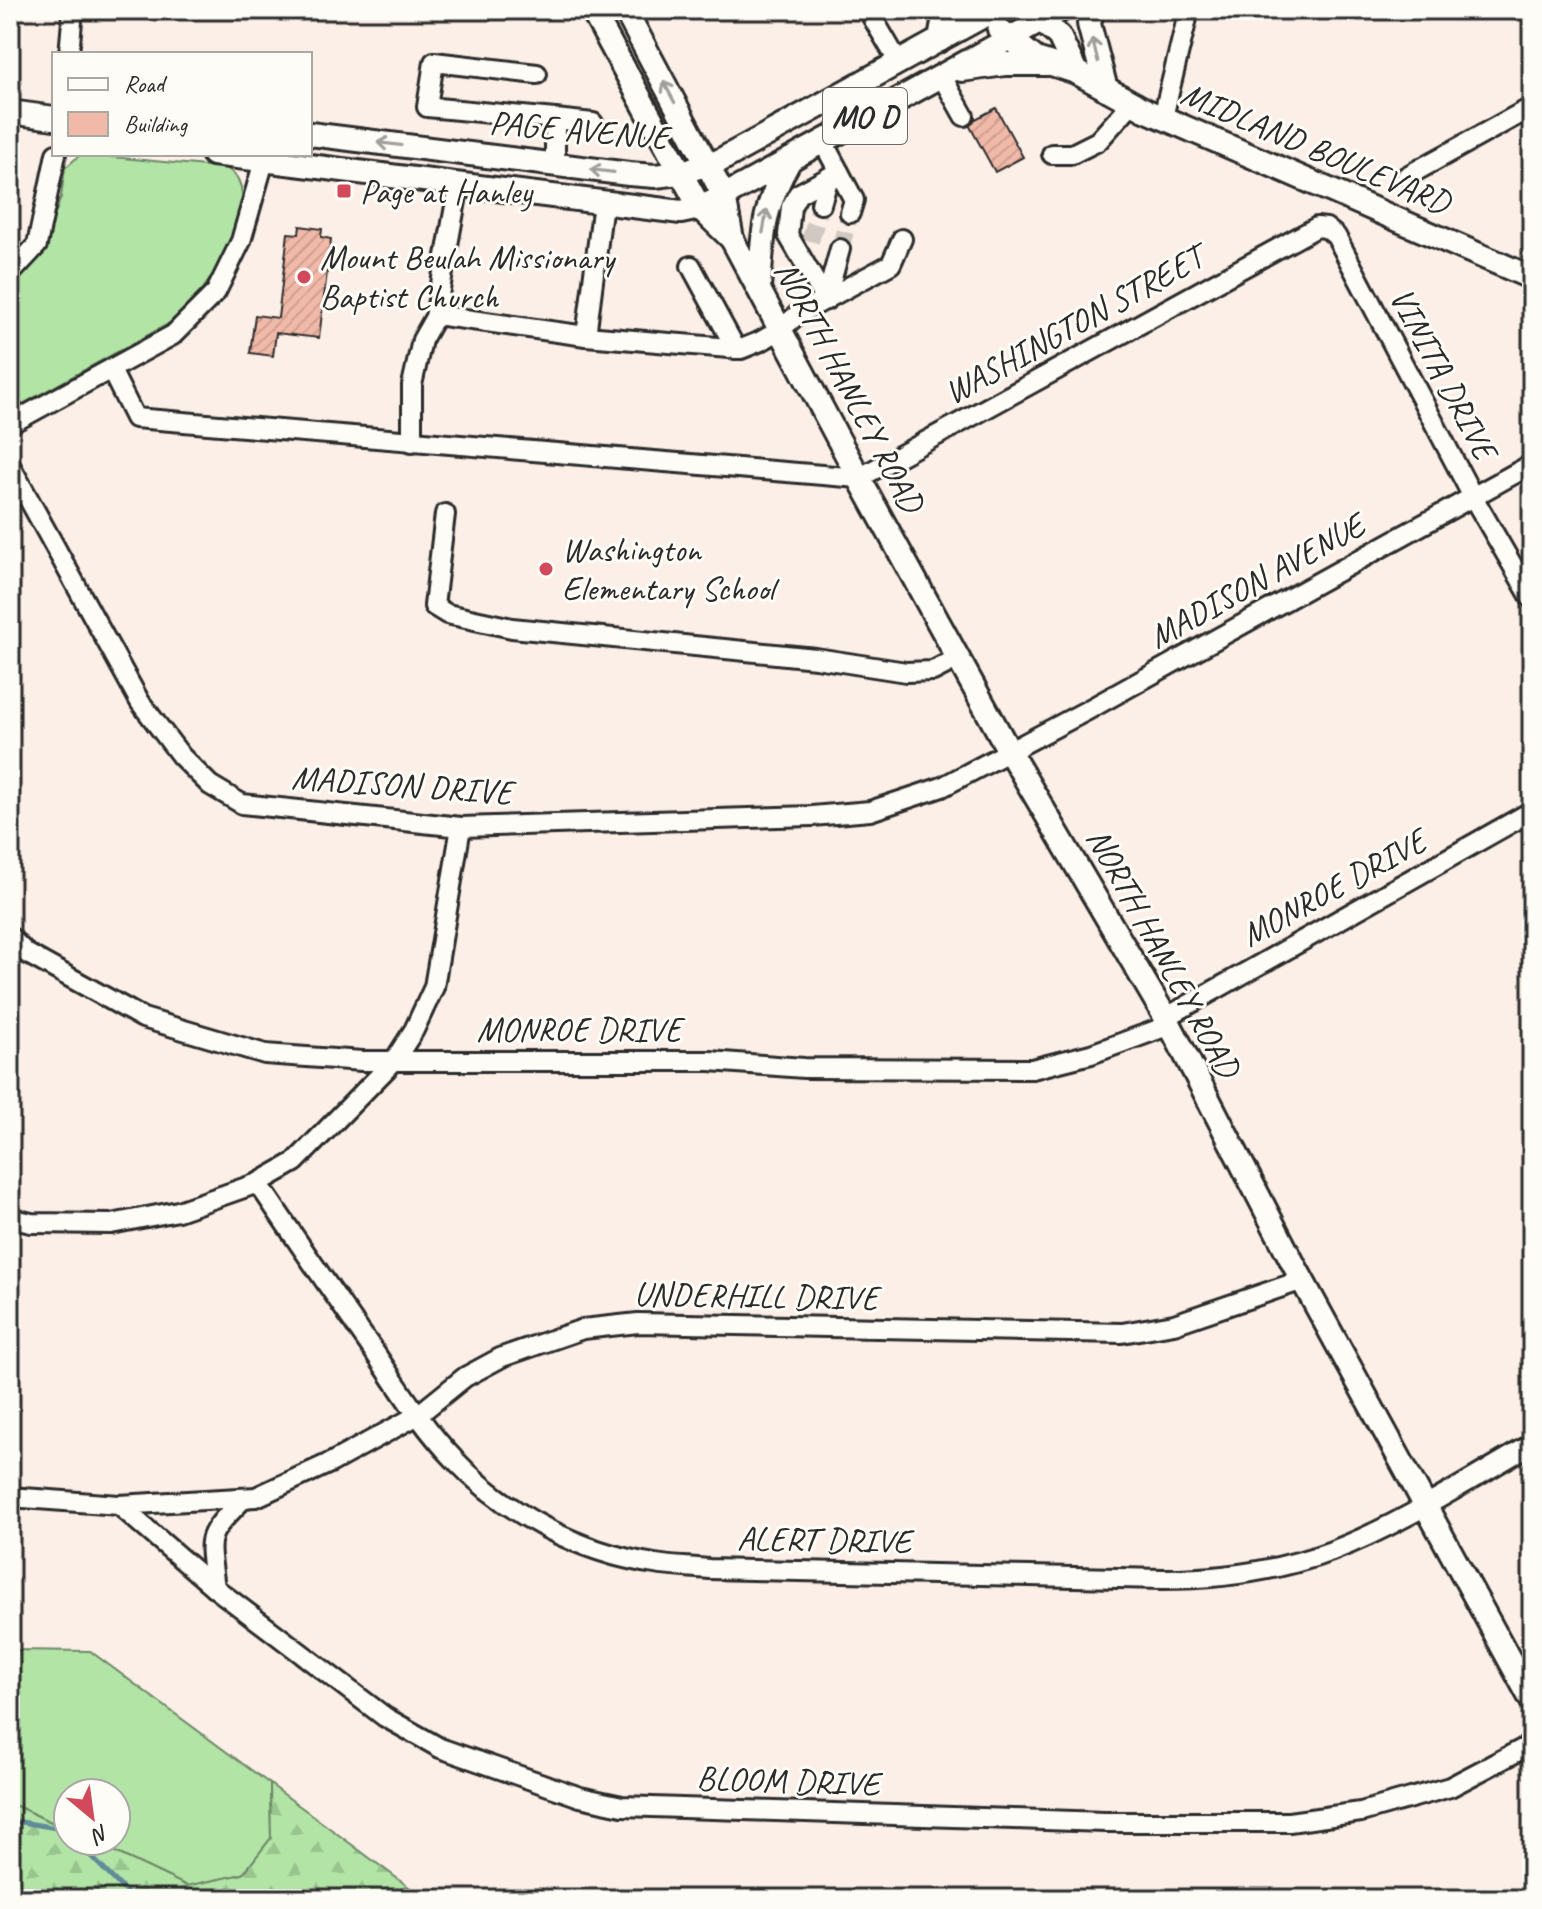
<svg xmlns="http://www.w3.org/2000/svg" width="1542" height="1909" viewBox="0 0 1542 1909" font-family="Caveat,sans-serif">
<defs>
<pattern id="forest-firs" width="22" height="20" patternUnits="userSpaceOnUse" patternTransform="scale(2)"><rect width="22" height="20" fill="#b1e4a5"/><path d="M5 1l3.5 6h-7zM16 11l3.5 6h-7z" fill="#98c48e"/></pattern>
<pattern id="building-hatch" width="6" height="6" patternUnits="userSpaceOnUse" patternTransform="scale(2)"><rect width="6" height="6" fill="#f1b9a8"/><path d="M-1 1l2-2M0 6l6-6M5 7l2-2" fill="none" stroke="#cf9f91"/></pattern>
</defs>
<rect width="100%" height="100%" fill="#fbefe7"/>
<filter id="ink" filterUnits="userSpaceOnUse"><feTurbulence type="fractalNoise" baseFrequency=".0125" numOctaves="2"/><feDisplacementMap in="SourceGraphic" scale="16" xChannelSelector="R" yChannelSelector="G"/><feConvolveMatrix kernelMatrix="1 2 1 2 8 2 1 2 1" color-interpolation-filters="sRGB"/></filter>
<g filter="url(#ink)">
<!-- grass -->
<g fill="#b1e4a5" stroke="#6e8868" stroke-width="2">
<path d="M81,154L226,168C270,192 211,282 189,307C184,313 176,318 170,323L10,411V291L43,249L61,197L65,168Z"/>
<path d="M10,1650L90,1651L270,1784L271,1838L243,1874L187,1886L92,1841H116V1793H68V1830L10,1803Z"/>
</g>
<!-- forest -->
<path fill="url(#forest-firs)" stroke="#6e8868" stroke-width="2" d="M270,1784L425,1899H39L29,1895H10V1803L68,1830V1841H92L187,1886L243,1874L271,1838Z"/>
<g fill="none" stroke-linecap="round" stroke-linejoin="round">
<!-- stream -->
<g stroke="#608b9a" stroke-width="5">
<path d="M10,1820L62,1829L68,1834"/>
<path d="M76,1841L133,1899"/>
</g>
</g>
<!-- building -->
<g fill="url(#building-hatch)" stroke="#2b2b2b" stroke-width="2">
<path d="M996,108L1023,157L995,172L968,123Z"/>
<path d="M300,226L322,229L321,237L331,239L319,338L276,333L273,356L250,353L255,315L278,318L288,233L299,234Z"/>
</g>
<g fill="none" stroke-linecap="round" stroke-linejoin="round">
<!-- minor-tunnel -->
<g stroke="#d1c8c1" stroke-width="18" stroke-dasharray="18 9" stroke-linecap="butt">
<path d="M810,241L821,204"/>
<path d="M840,249L850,213"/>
</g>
<!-- minor casing -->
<g stroke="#2b2b2b" stroke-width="24">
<g id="minor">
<path d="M868,10L899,63"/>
<path d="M69,54L73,10"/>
<path d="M537,74L434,62L427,107L555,119"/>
<path d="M941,75L964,116"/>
<path d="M1163,117L1189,10"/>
<path d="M822,140L854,200L850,213"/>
<path d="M1052,154H1072L1098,141L1132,103"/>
<path d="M555,165V119L593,123"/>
<path d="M1407,176L1532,107"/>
<path d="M821,204L829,177"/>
<path d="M691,266L736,349"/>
<path d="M10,274L37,245L56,154"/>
<path d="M826,300L788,235L791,207L798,194L839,172"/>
<path d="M826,300L840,249"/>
<path d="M436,315L586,336L741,349L761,341L780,330L797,315L891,264L902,239"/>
<path d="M586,336L603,203"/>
<path d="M111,370L135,418L859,478L1317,227L1326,228L1336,236L1473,497L1532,599"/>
<path d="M10,424L173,335L216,292L241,241L266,154"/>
<path d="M412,442V385L422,340L435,317L459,184"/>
<path d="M10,465L140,702L181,756L210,785L242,804L461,827L812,816L870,811L942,787L1086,711L1532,464"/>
<path d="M445,514L434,606L447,614L512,628L816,658L906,672L933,671L958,658"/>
<path d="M10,937L26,953L143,1018L265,1054L362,1061H710L804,1068L1032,1069L1091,1054L1170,1025"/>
<path d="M1165,1018L1532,811"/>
<path d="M258,1183C295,1238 333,1293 371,1347C397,1385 422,1426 454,1459C506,1514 580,1553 655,1564C673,1567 691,1567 709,1569L1163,1579C1220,1579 1278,1571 1332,1551C1402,1524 1467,1481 1532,1444"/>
<path d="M10,1218L31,1223L111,1224L178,1211L258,1183L295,1162L394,1061L414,1030L434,987L461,827"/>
<path d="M10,1497L119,1505L256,1497L332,1462L418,1415L465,1377L502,1357L583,1329L638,1323L1122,1333L1174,1324L1303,1280"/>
<path d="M119,1505L215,1588L385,1717L440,1748L580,1797L622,1806L1105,1822H1289L1361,1812L1450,1787L1532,1744"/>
<path d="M215,1588C208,1533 204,1539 244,1498"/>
</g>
</g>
<!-- major casing -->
<g stroke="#2b2b2b" stroke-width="28">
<g id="major">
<path d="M592,10L700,208L732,239L859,478L1009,751L1170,1025L1294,1265L1532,1701"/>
<path d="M625,10L724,196L732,239"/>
<path d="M1027,10L1059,36L1076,72"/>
<path d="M1092,10L1089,24L1106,89"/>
<path d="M999,29L1036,59L1076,72L1145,110L1532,278"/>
<path d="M940,40L945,10"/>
<path d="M962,70L1005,64H1047"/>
<path d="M10,112L54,118"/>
<path d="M310,134L629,174L655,176L679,173L719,161L994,10"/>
<path d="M213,154L681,212L700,208L724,196L1061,10"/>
<path d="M759,288C763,233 762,208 790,160"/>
</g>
</g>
<!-- minor -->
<use href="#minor" stroke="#fdfcf7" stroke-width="18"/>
<!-- major -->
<use href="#major" stroke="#fdfcf7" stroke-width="22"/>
</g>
<!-- one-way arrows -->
<defs><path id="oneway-shaft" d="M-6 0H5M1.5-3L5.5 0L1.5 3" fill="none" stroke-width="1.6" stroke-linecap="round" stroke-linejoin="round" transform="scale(2)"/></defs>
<g stroke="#9e9e9b">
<use href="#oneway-shaft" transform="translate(1095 50) rotate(-104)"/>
<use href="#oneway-shaft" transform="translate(669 92) rotate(-118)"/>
<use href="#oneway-shaft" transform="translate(389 144) rotate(-173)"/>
<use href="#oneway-shaft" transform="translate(602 171) rotate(-173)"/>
<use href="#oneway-shaft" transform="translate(765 221) rotate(-80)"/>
</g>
</g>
<!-- markers -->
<g fill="#d1495b" stroke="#fdfcf7" stroke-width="3">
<rect x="336" y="183" width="16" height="16" rx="4"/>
<circle cx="304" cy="277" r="8"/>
<circle cx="546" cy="569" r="8"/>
</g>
<g text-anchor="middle" stroke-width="6" stroke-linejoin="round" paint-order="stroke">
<!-- shield labels -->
<rect fill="#fdfcf7" stroke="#6a6a68" stroke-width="2" x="823" y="88" width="84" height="56" rx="6"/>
<g font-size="32" font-weight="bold" fill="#2b2b2b">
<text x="865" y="127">MO D</text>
</g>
<!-- street labels -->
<g font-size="34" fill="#2b2b2b" stroke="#fdfcf7">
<text transform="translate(579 129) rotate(5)" y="12">PAGE AVENUE</text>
<text transform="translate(1316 147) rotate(23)" y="12">MIDLAND BOULEVARD</text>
<text transform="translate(1073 324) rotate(-29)" y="12">WASHINGTON STREET</text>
<text transform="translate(1444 373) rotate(62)" y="12">VINITA DRIVE</text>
<text transform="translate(850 386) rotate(62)" y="12">NORTH HANLEY ROAD</text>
<text transform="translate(1256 580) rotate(-29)" y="12">MADISON AVENUE</text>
<text transform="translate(402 784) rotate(4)" y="12">MADISON DRIVE</text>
<text transform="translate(1333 887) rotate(-29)" y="12">MONROE DRIVE</text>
<text transform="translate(1164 952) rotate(61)" y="12">NORTH HANLEY ROAD</text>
<text x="579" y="1041">MONROE DRIVE</text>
<text transform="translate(756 1295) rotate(1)" y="12">UNDERHILL DRIVE</text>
<text transform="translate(824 1539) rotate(1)" y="12">ALERT DRIVE</text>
<text transform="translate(788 1780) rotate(2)" y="12">BLOOM DRIVE</text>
</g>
<!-- poi labels -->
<g font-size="34" fill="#2b2b2b" stroke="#fdfcf7" text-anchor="start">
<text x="360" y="203">Page at Hanley</text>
<text x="320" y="269">Mount Beulah Missionary<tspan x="320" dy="39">Baptist Church</tspan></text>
<text x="562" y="561">Washington<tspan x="562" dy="39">Elementary School</tspan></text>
</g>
</g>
<!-- margin -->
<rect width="1542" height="1909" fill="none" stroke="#fdfcf7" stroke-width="40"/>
<rect x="20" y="20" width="1502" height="1869" fill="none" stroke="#2b2b2b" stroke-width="3" filter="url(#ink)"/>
<!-- legend -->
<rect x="52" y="52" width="260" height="104" fill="#fdfcf7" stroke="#a9a8a5" stroke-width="2"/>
<rect x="68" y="78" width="40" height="12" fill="#fdfcf7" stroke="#a9a8a5" stroke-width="2"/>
<text x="124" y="92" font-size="24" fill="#2b2b2b">Road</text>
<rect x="68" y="112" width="40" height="24" fill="#f1b9a8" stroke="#a9a8a5" stroke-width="2"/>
<text x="124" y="132" font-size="24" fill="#2b2b2b">Building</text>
<!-- north arrow -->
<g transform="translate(92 1817) rotate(151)"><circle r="38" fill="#fdfcf7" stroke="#a9a8a5" stroke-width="2"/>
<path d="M0-6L14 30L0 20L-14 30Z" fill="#d1495b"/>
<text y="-12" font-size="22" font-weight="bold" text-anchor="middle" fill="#2b2b2b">N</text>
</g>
</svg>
